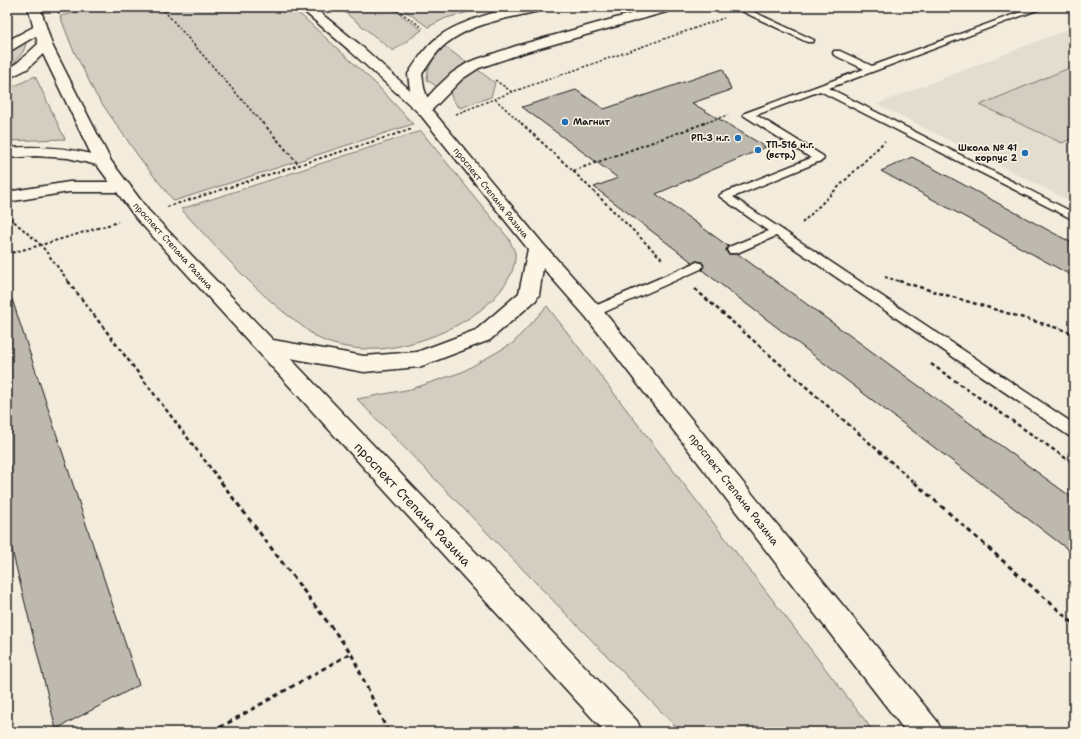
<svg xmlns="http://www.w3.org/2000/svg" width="1081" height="739" viewBox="0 0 1081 739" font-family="'Shantell Sans',sans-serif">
<rect width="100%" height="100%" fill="#f3ecdd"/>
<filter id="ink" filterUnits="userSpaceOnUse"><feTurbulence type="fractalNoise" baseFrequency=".025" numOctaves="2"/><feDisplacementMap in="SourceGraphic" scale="8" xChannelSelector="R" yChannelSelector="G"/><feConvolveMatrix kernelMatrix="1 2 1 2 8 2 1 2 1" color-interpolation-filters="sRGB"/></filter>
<g filter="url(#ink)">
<!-- built -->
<path fill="#e3ddcf" d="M1074,27V203L877,104Z"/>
<!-- green -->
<g fill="#d3cec1" stroke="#78756e">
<path d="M100,7H290L302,16L376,84L413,124L174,201L141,160L96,95L72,47L60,16Z"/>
<path d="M338,7H390L422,30L393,51Z"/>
<path d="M400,7H488L446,18L428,27Z"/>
<path d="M26,42C25,53 16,61 7,66V51Z"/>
<path d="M444,46L466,62L446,78L439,88L427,80C427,65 434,57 444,46Z"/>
<path d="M1074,66V137L1062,143L980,105Z"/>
<path d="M477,69L495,83L491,97L460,108C438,88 460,80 477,69Z"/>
<path d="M35,76L65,139L7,141V90Z"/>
<path d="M421,131L509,239C510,243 514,248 515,253C516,260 513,270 510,276C489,318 425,345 380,349C360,350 335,347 318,338C311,334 305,328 298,323C254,291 218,249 181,209Z"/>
<path d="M547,306L874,732H681L357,399L411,389L462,372L513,343Z"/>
</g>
<!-- building -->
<g fill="#beb9ae" stroke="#1c1c1c">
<path d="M723,69L731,90L692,103L766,147L656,194L728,246L726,251L728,254H738L1074,499V554L702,270L704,265L702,262L697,261L692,262L594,187L618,178L522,107L576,90L604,109Z"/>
<path d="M912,157L1074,244V277L881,171Z"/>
<path d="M12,299L139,685L56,729L7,530V300Z"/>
</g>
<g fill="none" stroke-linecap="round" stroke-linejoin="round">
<!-- service casing -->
<g stroke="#1c1c1c" stroke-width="3">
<g id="service">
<path d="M733,7H743L814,40L813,42H807Z"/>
<path d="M1034,7H1045L829,88L1074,213V220L820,91L756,115L823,156L824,158L823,160L733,197L1074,424V438L1069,436L776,236L737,253H729L727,250L729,247L768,231L719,196L721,194L811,158L743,115L745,113L864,69L834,55L833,53L834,51H840L872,66Z"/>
<path d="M697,262L701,263L703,266L701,269L598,315L593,316L588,315L586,312L588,309Z"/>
</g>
</g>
<!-- minor casing -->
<g stroke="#1c1c1c" stroke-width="3">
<g id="minor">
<path d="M655,7H675L673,10L526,52L479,68L462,79L429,113L424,115L419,113L416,110L435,89L452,73L469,62L516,46Z"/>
<path d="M39,24L44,25L45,28L44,31L12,50L7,51V41Z"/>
<path d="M69,182H122L128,183L131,187L128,191L122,192H69L7,202V192Z"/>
</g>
</g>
<!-- secondary casing -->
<g stroke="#1c1c1c" stroke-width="3">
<path id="secondary" d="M28,7H40L52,45L111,161L148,210L273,340L364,356L417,352L476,330L519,293L528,249L419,113L349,50L299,7H313L359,44L410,90L408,74C416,62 425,47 437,38C455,23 500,9 523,7C531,6 538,7 545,7L543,10C511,18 474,22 447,43C436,51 430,63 422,74L424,88L431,109L544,245L600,307L937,721L942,732H906L586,317L543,268L539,295L536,300L490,340L427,364L419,367L364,372L290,358L637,721L642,732H605L136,218L97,165L68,158L35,156L7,158V148C36,146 63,147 91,154L43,54L27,69L7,79V69L17,63L38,44Z"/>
</g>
<!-- path-far3 -->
<g stroke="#1c1c1c" stroke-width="1.5" stroke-dasharray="2.5 2" stroke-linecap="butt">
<path d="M161,7L263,124"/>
<path d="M393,7L423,28"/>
<path d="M58,13L89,7"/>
<path d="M495,80L512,92"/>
<path d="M495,99L522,124"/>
<path d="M456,114L512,92L724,18"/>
<path d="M702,124L728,115"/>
</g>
<!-- path-far2 -->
<g stroke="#1c1c1c" stroke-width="2" stroke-dasharray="3 2.5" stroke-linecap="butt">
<path d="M263,123L299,165"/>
<path d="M521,123L573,171L662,259"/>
<path d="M573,171L705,123"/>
<path d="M167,207L412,129"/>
<path d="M10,218L41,245L118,222"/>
<path d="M802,223L885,141"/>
<path d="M7,254L41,245L69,282"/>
<path d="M885,277L902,282"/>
</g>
<!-- path-far1 -->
<g stroke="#1c1c1c" stroke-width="2.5" stroke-dasharray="4 3" stroke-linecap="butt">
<path d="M68,281L222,483"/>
<path d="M899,281L1074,333"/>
<path d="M695,289L915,483"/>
<path d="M931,364L1074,464"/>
</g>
<!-- path -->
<g stroke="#1c1c1c" stroke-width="3" stroke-dasharray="5 4" stroke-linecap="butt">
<path d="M221,482L351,653L388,732"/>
<path d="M914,482L1074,624"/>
<path d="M212,732L351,653"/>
</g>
<!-- service -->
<use href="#service" fill="#fcf5e5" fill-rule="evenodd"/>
<!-- minor -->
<use href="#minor" fill="#fcf5e5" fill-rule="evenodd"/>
<!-- secondary -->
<use href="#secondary" fill="#fcf5e5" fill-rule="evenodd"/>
</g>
</g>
<!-- markers -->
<g fill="#1f6fb2" stroke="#fcf5e5" stroke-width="1.5">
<circle cx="565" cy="122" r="4"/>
<circle cx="738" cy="138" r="4"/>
<circle cx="758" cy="150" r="4"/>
<circle cx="1025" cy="153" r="4"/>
</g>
<g text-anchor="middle" stroke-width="3" stroke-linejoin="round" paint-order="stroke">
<!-- far-poi labels -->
<g font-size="9" font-weight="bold" fill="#1c1c1c" stroke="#fcf5e5" text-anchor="start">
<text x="573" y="125">Магнит</text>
<text x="730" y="141" text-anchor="end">РП-3 н.г.</text>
<text x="766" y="148">ТП-516 н.г.<tspan x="766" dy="10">(встр.)</tspan></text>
<text x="1017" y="151" text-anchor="end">Школа № 41<tspan x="1017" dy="10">корпус 2</tspan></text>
</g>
<!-- far-street labels -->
<g font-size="9" fill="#1c1c1c" stroke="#fcf5e5">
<text transform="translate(491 193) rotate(51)" y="3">проспект Степана Разина</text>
<text transform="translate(173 246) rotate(48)" y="3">проспект Степана Разина</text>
</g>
<!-- street labels -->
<g font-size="11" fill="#1c1c1c" stroke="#fcf5e5">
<text transform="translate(734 489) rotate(52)" y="4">проспект Степана Разина</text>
</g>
<!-- near-street labels -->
<g font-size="13" fill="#1c1c1c" stroke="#fcf5e5">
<text transform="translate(413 504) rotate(47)" y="5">проспект Степана Разина</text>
</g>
</g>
<!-- margin -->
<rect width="1081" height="739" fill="none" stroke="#fcf5e5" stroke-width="24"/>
<rect x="12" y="12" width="1057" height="715" fill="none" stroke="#1c1c1c" stroke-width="1.5" filter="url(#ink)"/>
</svg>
